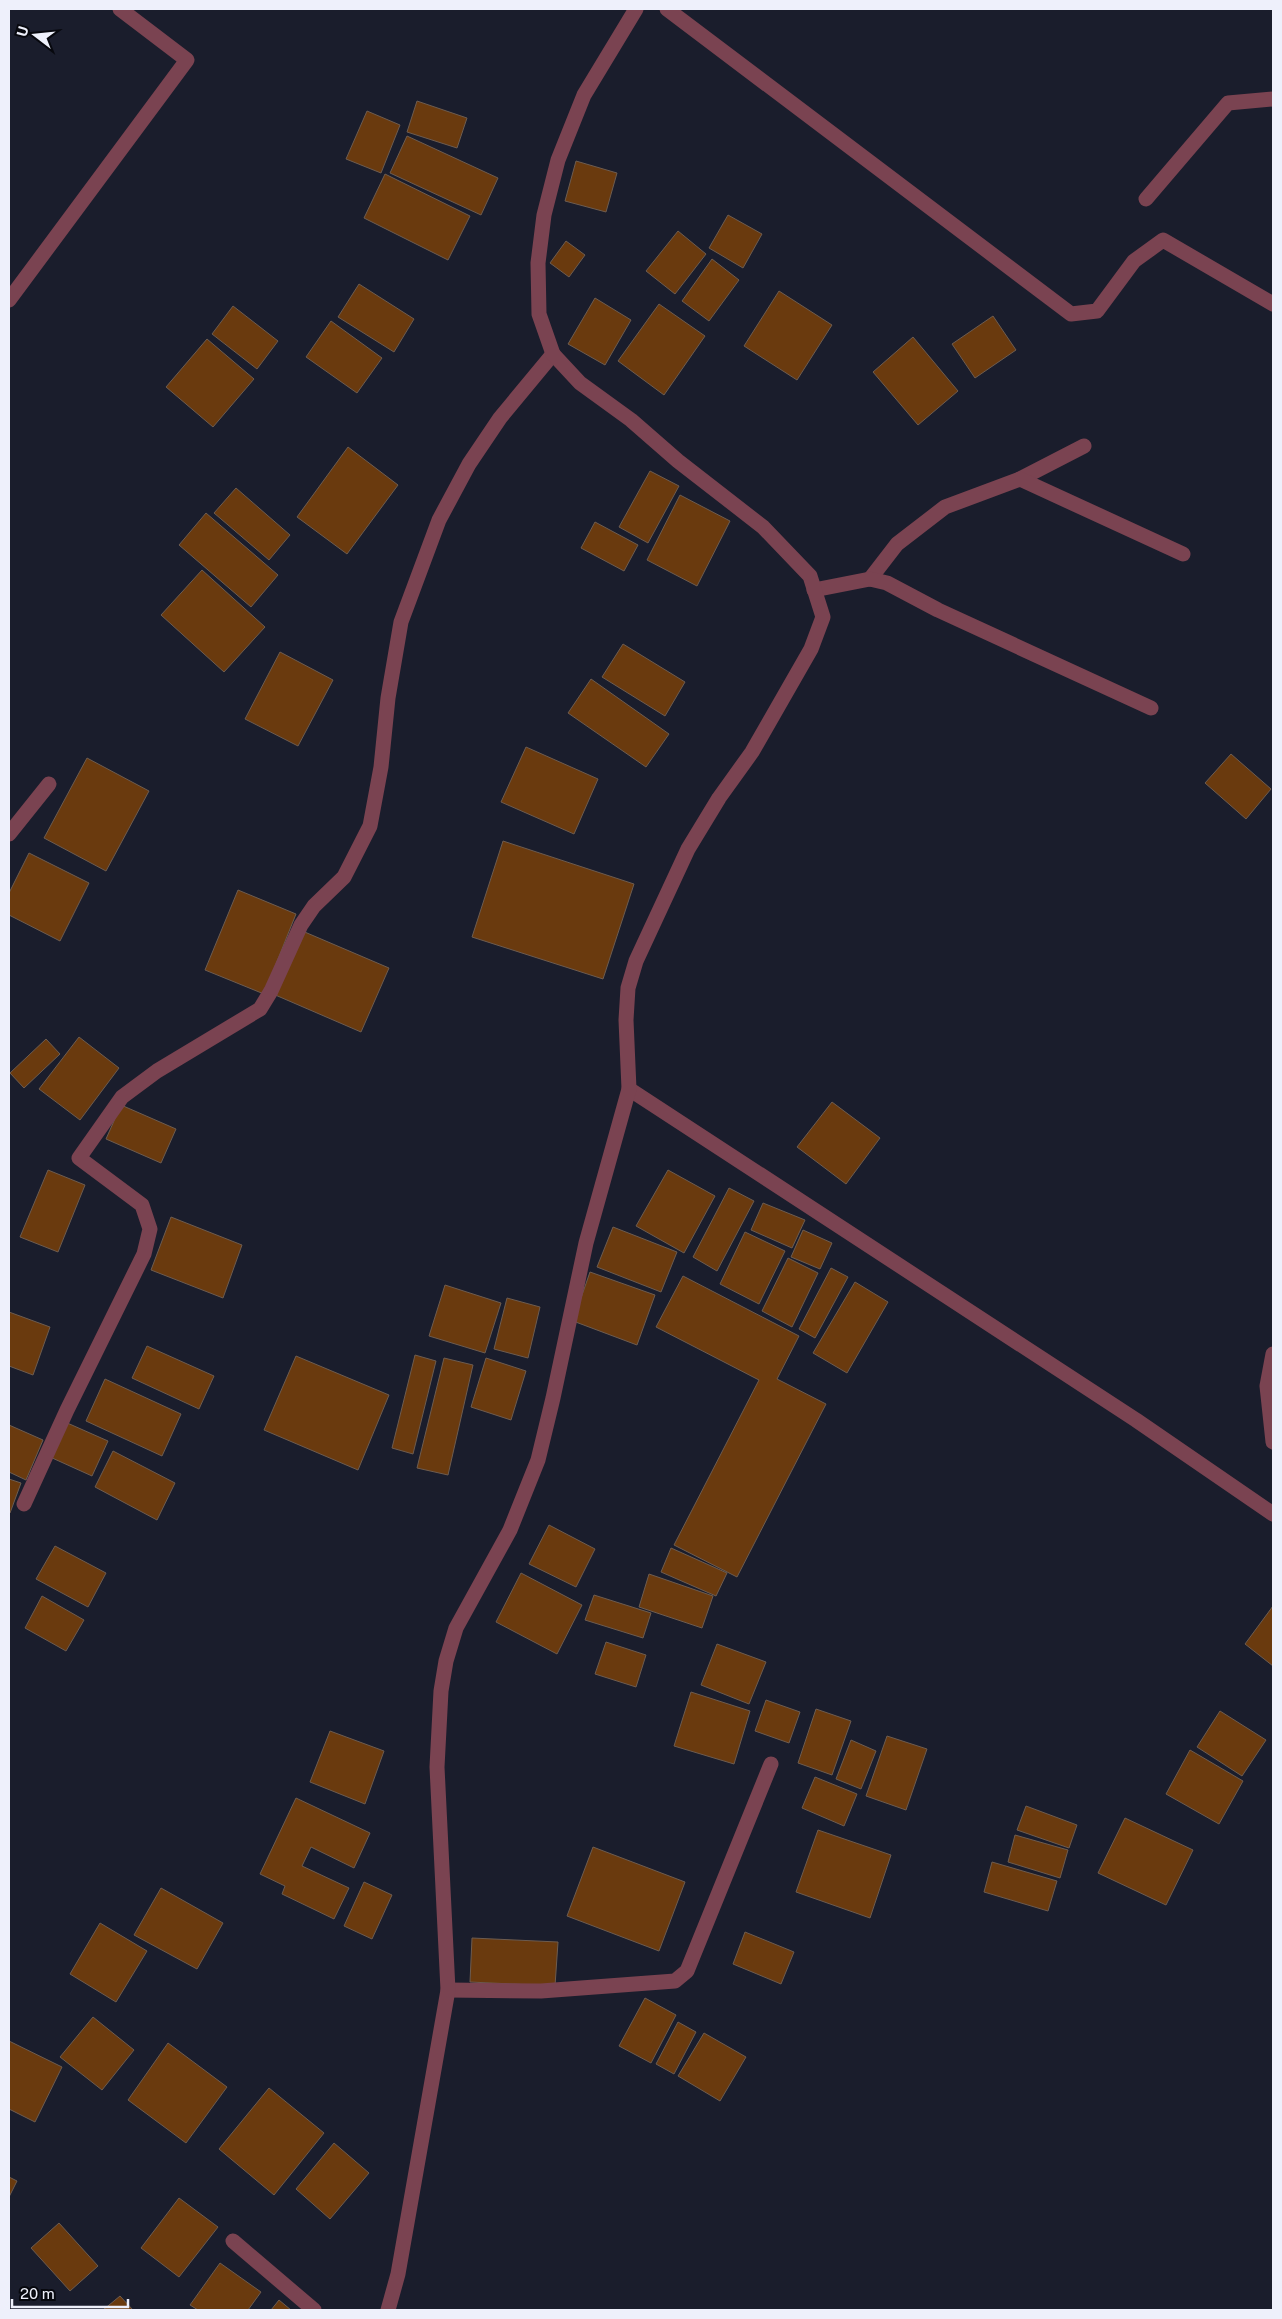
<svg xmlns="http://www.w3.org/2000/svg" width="1282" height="2319" viewBox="0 0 1282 2319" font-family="'Public Sans',sans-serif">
<rect width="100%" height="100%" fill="#1a1d2c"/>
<!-- building -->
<g fill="#6a3a0e" stroke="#6d5c50">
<path d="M417,101L467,118L457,148L407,132Z"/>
<path d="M367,111L400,125L381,173L346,159Z"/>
<path d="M407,136L498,178L481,215L390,173Z"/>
<path d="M576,161L617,173L606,212L565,201Z"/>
<path d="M385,174L470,216L448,260L364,218Z"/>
<path d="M728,215L762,234L743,268L709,248Z"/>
<path d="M678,231L706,254L675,294L646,271Z"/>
<path d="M566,241L585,255L569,277L550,263Z"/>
<path d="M712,259L739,280L709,321L682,301Z"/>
<path d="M359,284L414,319L394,352L338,317Z"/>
<path d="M779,291L832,325L797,380L744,346Z"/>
<path d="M595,298L631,320L605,365L568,344Z"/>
<path d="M659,304L705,336L664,395L618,361Z"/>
<path d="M233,306L278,341L257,369L212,334Z"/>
<path d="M993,316L1016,350L975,378L952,344Z"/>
<path d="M331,321L382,358L357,393L306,357Z"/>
<path d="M913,337L958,391L918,425L873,372Z"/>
<path d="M207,339L254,379L213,427L166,387Z"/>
<path d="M348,447L398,485L347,554L297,517Z"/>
<path d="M650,471L679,486L648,543L619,527Z"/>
<path d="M236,488L290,535L269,560L214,513Z"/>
<path d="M680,495L730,521L697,586L647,560Z"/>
<path d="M206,513L278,575L251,607L179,545Z"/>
<path d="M595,522L638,545L624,571L581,548Z"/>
<path d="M202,570L265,627L224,672L161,615Z"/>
<path d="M623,644L685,682L665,716L602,677Z"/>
<path d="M280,652L333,680L298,746L245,719Z"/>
<path d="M591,679L669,734L646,767L568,713Z"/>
<path d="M526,747L598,779L574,834L501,802Z"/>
<path d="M1231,754L1271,789L1246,819L1205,783Z"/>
<path d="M87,758L149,791L106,871L44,838Z"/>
<path d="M503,841L634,884L603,979L472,937Z"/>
<path d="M29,853L89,883L60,941L9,915V893Z"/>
<path d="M238,890L296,914L264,994L205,970Z"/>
<path d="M300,930L389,968L361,1032L273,994Z"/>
<path d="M79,1037L119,1068L80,1120L39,1089Z"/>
<path d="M46,1039L60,1054L24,1088L10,1073Z"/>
<path d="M832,1102L880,1138L846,1184L797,1147Z"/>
<path d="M121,1105L176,1129L161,1163L106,1139Z"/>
<path d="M48,1170L85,1185L58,1252L20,1237Z"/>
<path d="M668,1170L715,1196L684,1253L636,1226Z"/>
<path d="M729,1188L754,1201L717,1271L693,1257Z"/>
<path d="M763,1203L805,1220L792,1248L751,1230Z"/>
<path d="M171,1217L242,1245L223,1298L151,1270Z"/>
<path d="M613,1227L677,1252L661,1292L597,1267Z"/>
<path d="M803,1230L832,1243L820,1269L791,1257Z"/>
<path d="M745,1232L785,1251L759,1304L720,1284Z"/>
<path d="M788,1258L818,1273L792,1327L762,1311Z"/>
<path d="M831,1268L848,1277L815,1338L799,1329Z"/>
<path d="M590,1272L655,1295L637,1345L573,1321Z"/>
<path d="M683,1276L799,1336L777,1379L826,1404L737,1577L674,1545L759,1380L656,1327Z"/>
<path d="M855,1282L888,1302L847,1373L813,1353Z"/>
<path d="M445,1285L501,1303L485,1353L429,1336Z"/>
<path d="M507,1298L540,1307L528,1358L494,1349Z"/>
<path d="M9,1312L50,1327L33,1375L9,1366Z"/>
<path d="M147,1346L214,1376L199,1409L132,1378Z"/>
<path d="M415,1355L436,1361L413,1454L392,1448Z"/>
<path d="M296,1356L389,1395L358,1470L264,1430Z"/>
<path d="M444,1358L473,1365L448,1475L417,1468Z"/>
<path d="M486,1358L526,1371L511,1420L471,1407Z"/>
<path d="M105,1379L181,1414L162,1456L86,1421Z"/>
<path d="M65,1422L108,1441L92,1476L50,1457Z"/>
<path d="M9,1425L43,1440L26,1480L9,1472Z"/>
<path d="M113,1451L175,1483L157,1520L95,1487Z"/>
<path d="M9,1479L21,1483L10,1513L9,1512Z"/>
<path d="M549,1525L595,1549L576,1587L529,1564Z"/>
<path d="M55,1546L106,1573L88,1607L36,1579Z"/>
<path d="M671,1548L727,1573L716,1596L661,1572Z"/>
<path d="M521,1573L582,1605L557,1654L496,1622Z"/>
<path d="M649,1574L713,1596L702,1628L639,1607Z"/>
<path d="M594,1595L651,1613L643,1638L585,1620Z"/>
<path d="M42,1596L84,1620L66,1651L25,1628Z"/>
<path d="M1273,1606V1666L1245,1644Z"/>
<path d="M606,1642L646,1655L636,1687L595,1674Z"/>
<path d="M717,1644L766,1662L749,1704L701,1685Z"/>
<path d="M691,1692L750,1711L734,1764L674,1746Z"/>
<path d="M766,1700L800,1712L789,1743L755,1731Z"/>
<path d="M816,1709L851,1721L832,1775L798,1763Z"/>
<path d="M1220,1711L1266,1740L1242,1776L1197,1747Z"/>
<path d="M330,1731L384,1751L365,1804L310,1782Z"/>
<path d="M887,1736L927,1749L906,1810L866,1796Z"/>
<path d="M851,1740L876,1751L861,1789L836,1779Z"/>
<path d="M1190,1750L1243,1781L1219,1824L1166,1794Z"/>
<path d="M815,1777L857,1794L844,1826L802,1808Z"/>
<path d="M296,1798L370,1833L354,1868L311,1847L302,1866L349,1888L334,1919L282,1894L285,1886L260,1874Z"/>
<path d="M1026,1806L1077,1825L1069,1848L1017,1830Z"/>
<path d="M1125,1818L1193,1850L1166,1905L1098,1873Z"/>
<path d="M818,1830L891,1855L870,1918L796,1892Z"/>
<path d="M1015,1835L1068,1850L1060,1878L1008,1862Z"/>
<path d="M593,1847L685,1882L659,1951L567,1916Z"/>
<path d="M992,1862L1057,1881L1048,1911L984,1892Z"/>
<path d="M364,1882L392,1895L372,1939L344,1926Z"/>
<path d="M161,1888L223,1923L197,1969L134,1935Z"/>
<path d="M100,1923L147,1951L116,2002L70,1974Z"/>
<path d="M745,1932L794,1952L781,1984L733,1964Z"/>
<path d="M472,1938L558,1942L555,1986L470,1982Z"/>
<path d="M645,1998L676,2015L651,2063L619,2046Z"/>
<path d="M93,2017L134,2050L102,2090L60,2057Z"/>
<path d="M678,2022L696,2032L674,2074L656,2064Z"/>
<path d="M704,2033L746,2057L720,2101L678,2076Z"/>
<path d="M9,2041L62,2067L35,2122L9,2109Z"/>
<path d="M168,2043L227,2087L186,2143L128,2100Z"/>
<path d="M269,2088L324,2133L274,2195L219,2149Z"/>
<path d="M334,2143L369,2173L330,2219L296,2189Z"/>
<path d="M9,2177L17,2181L9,2197Z"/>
<path d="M179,2198L218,2227L179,2277L141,2248Z"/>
<path d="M59,2223L98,2266L70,2291L31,2248Z"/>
<path d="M220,2263L261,2292L248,2310H198L190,2305Z"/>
<path d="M120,2296L133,2310H103Z"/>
<path d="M279,2300L291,2310H271Z"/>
</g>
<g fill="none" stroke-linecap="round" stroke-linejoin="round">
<!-- street -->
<g stroke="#7a4351" stroke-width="15">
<path d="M667,9L1071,314L1097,311L1134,261L1163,240L1273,304"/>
<path d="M1146,199L1228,103L1273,99"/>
<path d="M9,300L187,60L120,9"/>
<path d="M1020,479L1084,446"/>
<path d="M870,579L897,544L945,507L1020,479L1183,554"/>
<path d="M814,590L870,579L887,583L938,610L1151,708"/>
<path d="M9,834L49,784"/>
<path d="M629,1089L1136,1420L1273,1514"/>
<path d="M1273,1354L1267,1386L1273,1442"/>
<path d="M24,1504L67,1410L144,1254L150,1229L142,1205L79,1158L122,1097L157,1071L260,1009L271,991L301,925L314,906L344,877L370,826L381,767L388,698L401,622L439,520L469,464L500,418L553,354"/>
<path d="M448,1990L541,1991L675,1981L687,1971L771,1764"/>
<path d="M233,2241L314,2310"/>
<path d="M388,2310L398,2274L448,1990L437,1767L441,1691L446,1661L456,1628L510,1530L538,1460L553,1398L586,1243L629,1089L626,1020L628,988L636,961L688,849L719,798L752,752L811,649L823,617L810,576L763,527L678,461L631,420L580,383L553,354L539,314L538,263L544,215L558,160L584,95L636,9"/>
</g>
</g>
<!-- border -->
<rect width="1282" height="2319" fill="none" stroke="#eef0fb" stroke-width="20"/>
<!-- north arrow -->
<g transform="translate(35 35) rotate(286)" stroke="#07080e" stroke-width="4" paint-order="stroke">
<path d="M0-4L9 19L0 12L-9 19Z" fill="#eef0fb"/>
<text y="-8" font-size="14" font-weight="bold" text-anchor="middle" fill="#eef0fb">U</text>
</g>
<!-- scale -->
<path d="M12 2299v8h116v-8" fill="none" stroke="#eef0fb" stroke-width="2.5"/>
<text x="20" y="2299" font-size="15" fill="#eef0fb" stroke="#07080e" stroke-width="4" paint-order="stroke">20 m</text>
</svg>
